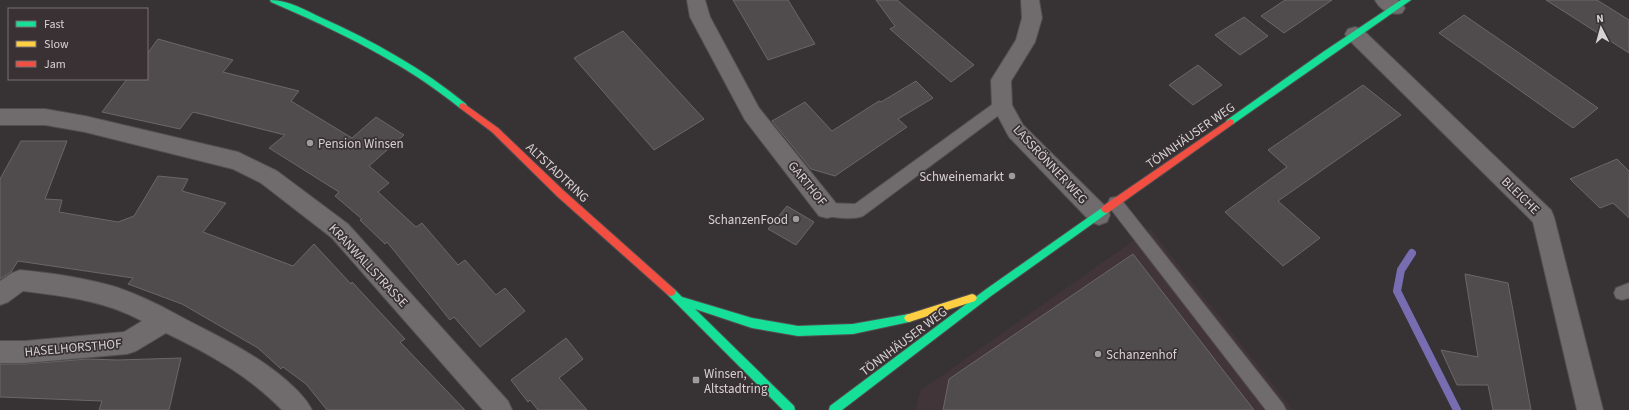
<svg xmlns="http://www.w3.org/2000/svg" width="1629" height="410" viewBox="0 0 1629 410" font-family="'Source Sans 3',sans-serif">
<rect width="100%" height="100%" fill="#373334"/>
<!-- built -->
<path fill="#423539" d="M1150,229L1293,410H916L920,391Z"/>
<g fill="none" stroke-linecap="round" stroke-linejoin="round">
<!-- stream -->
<path stroke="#796db2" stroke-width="8" d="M1412,253L1401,270L1397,291L1457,410"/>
</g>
<!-- building -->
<g fill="#504c4d" stroke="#6b6767">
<path d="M733,0H788L815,44L768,60Z"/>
<path d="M876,0H897L974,65L951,82L890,29L895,26Z"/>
<path d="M1285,0H1332L1284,33L1261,16Z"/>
<path d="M1546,0H1597L1629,20V53Z"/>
<path d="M1464,15L1532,62L1598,108L1573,128L1439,33Z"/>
<path d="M1244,17L1268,36L1240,55L1215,35Z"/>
<path d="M623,31L704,119L654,150L574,58Z"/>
<path d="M158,39L233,60L223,72L299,91L291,101L352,138L376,117L404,135L369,166L389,183L378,192L416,227L422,223L458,265L465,260L496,295L505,288L525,311L480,347L454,317L450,320L387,242L385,244L360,220L362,219L335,196L339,192L269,148L285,135L193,112L180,129L102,112L127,79H147V54Z"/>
<path d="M1198,65L1222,85L1193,105L1169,85Z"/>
<path d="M916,81L933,98L898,119L907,127L835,176L811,169L772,121L805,102L832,131L879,101L881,102Z"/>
<path d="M1363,85L1401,115L1278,201L1320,238L1283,266L1225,212L1287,167L1268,150Z"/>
<path d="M21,141H67L45,199L62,200L59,212L118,222L134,216L158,176L188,179L182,191L226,203L203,232L293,266L314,244L351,284L352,282L405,339L400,342L465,410H327L306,384L283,367L281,369L258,348L182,304L128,284L133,278L18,261L11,272L0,279V179Z"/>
<path d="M1617,159L1629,171V218L1613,203L1600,208L1570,179Z"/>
<path d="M787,206L814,222L796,245L768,229Z"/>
<path d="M1133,254L1254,410H943L949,379Z"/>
<path d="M1465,274L1508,283L1531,410H1493L1488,385H1457L1441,350L1478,357Z"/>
<path d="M566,338L583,359L559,378L587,410H538L530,400L528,402L511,380Z"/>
<path d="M181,358L169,410H99L102,401L0,397V364H25L87,359L118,360Z"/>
</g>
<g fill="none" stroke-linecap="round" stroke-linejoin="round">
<!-- lane casing -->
<g stroke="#534f51" stroke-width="2">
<g id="lane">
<path d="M1002,99L1007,101L1009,105L1007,109L863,216C852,220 833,218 822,214L819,209L822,204L827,203L855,204L997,101Z"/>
<path d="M1115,197L1120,198L1283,404L1286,410H1266L1110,208L1108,203L1110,198Z"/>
<path d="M1629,283V298L1622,300L1616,298L1614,293L1616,288Z"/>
</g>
</g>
<!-- street casing -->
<g stroke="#534f51" stroke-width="2">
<g id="street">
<path d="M687,0H705L710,17L759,108L835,202L838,209L835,216L827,218L819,216L745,120L690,17Z"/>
<path d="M1021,0H1039L1042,18L1035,42L1011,81L1012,105L1023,125L1107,208L1110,215L1107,222L1099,225L1091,222L1009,137L992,105L991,80L1016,40L1022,18Z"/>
<path d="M1375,0H1398L1405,8L1402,13C1391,16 1380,10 1375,0Z"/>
<path d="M1355,27L1362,29L1551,210L1554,217L1603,410H1577L1533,222L1348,39L1345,34L1348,29Z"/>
<path d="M0,109H45L85,116L238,152L277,171L348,224L508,401L512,410H483L332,238L261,183L233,169L85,132L45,125H0Z"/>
<path d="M20,270C52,273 85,278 116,287C136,294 156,303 174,313C214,335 251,350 286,380C296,389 306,398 312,410H282C249,376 208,353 166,333L136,351L127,354L25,363H0V341H25L124,332L142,321C106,301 64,296 23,291L8,302L0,305V281L12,273Z"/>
</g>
</g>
<!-- fast casing -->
<g stroke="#534f51" stroke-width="2">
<g id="fast">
<path d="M270,0C288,0 305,10 322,18C373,41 422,68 466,104L467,106L466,108H460C403,62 338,31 271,2Z"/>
<path d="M1401,0H1411L1233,124H1227L1226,122L1227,120L1323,52Z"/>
<path d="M1106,205L1109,206L1111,209L1109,212L991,296L842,410H829L830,406L985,290Z"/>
<path d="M671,288L674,289L682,297L752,318L798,326L853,324L909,314L912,315L914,318L912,321L909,322L853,334L798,336L752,328L695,309L794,406L795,410H783L668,295L666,292L668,289Z"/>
</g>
</g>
<!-- slow casing -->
<g stroke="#534f51" stroke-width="2">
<path id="slow" d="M972,294L975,295L977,298L975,301L972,302L909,322L906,321L904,318L906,315L909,314Z"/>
</g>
<!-- jam casing -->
<g stroke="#534f51" stroke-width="2">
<g id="jam">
<path d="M463,103L498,128L564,191L674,289L676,292L674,295L671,296L668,295L558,197L492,132L460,108L459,106L460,104Z"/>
<path d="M1230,119L1233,120L1234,122L1233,124L1109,212L1106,213L1103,212L1101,209L1103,206Z"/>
</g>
</g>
<!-- lane -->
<use href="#lane" fill="#706c6d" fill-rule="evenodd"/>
<!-- street -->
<use href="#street" fill="#706c6d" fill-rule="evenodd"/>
<!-- fast -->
<use href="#fast" fill="#16e098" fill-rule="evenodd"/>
<!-- slow -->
<use href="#slow" fill="#ffcf43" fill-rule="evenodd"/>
<!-- jam -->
<use href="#jam" fill="#f24e42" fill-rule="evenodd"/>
</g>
<!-- markers -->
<g fill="#9f9a9c" stroke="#393133" stroke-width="1.5">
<circle cx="310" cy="143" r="4"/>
<circle cx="1012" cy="176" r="4"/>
<circle cx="796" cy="219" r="4"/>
<circle cx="1098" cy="354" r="4"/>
<rect x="692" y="376" width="8" height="8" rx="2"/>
</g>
<g text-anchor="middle" stroke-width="3.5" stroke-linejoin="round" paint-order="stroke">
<!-- street labels -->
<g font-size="13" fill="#d7d2d4" stroke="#393133">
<text transform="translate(1190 135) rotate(-35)" y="5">TÖNNHÄUSER WEG</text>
<text transform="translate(1051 164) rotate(47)" y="5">LASSRÖNNER WEG</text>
<text transform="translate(558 172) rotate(43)" y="5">ALTSTADTRING</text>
<text transform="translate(808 183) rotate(51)" y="5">GARTHOF</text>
<text transform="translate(1521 195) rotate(44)" y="5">BLEICHE</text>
<text transform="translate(369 265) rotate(47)" y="5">KRANWALLSTRASSE</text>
<text transform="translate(903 341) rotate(-37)" y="5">TÖNNHÄUSER WEG</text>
<text transform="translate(73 347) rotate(-5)" y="5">HASELHORSTHOF</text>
</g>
<!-- poi labels -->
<g font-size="13" fill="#d7d2d4" stroke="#393133" text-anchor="start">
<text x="318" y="148">Pension Winsen</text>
<text x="1004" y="181" text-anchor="end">Schweinemarkt</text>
<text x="788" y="224" text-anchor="end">SchanzenFood</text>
<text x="1106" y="359">Schanzenhof</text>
<text x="704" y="378">Winsen,<tspan x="704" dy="15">Altstadtring</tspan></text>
</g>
</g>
<!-- legend -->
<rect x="8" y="8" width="140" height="72" fill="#393133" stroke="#787173"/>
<rect x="16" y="21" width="20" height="6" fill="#16e098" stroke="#787173"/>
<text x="44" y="28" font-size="12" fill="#d7d2d4">Fast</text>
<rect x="16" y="41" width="20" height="6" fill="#ffcf43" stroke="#787173"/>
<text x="44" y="48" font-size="12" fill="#d7d2d4">Slow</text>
<rect x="16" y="61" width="20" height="6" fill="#f24e42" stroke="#787173"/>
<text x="44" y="68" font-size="12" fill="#d7d2d4">Jam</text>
<!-- north arrow -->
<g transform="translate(1601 28) rotate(354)" stroke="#393133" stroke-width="3" paint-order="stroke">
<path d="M0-3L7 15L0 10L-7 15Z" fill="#d7d2d4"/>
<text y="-6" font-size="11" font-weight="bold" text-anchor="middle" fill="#d7d2d4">N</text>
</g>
</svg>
